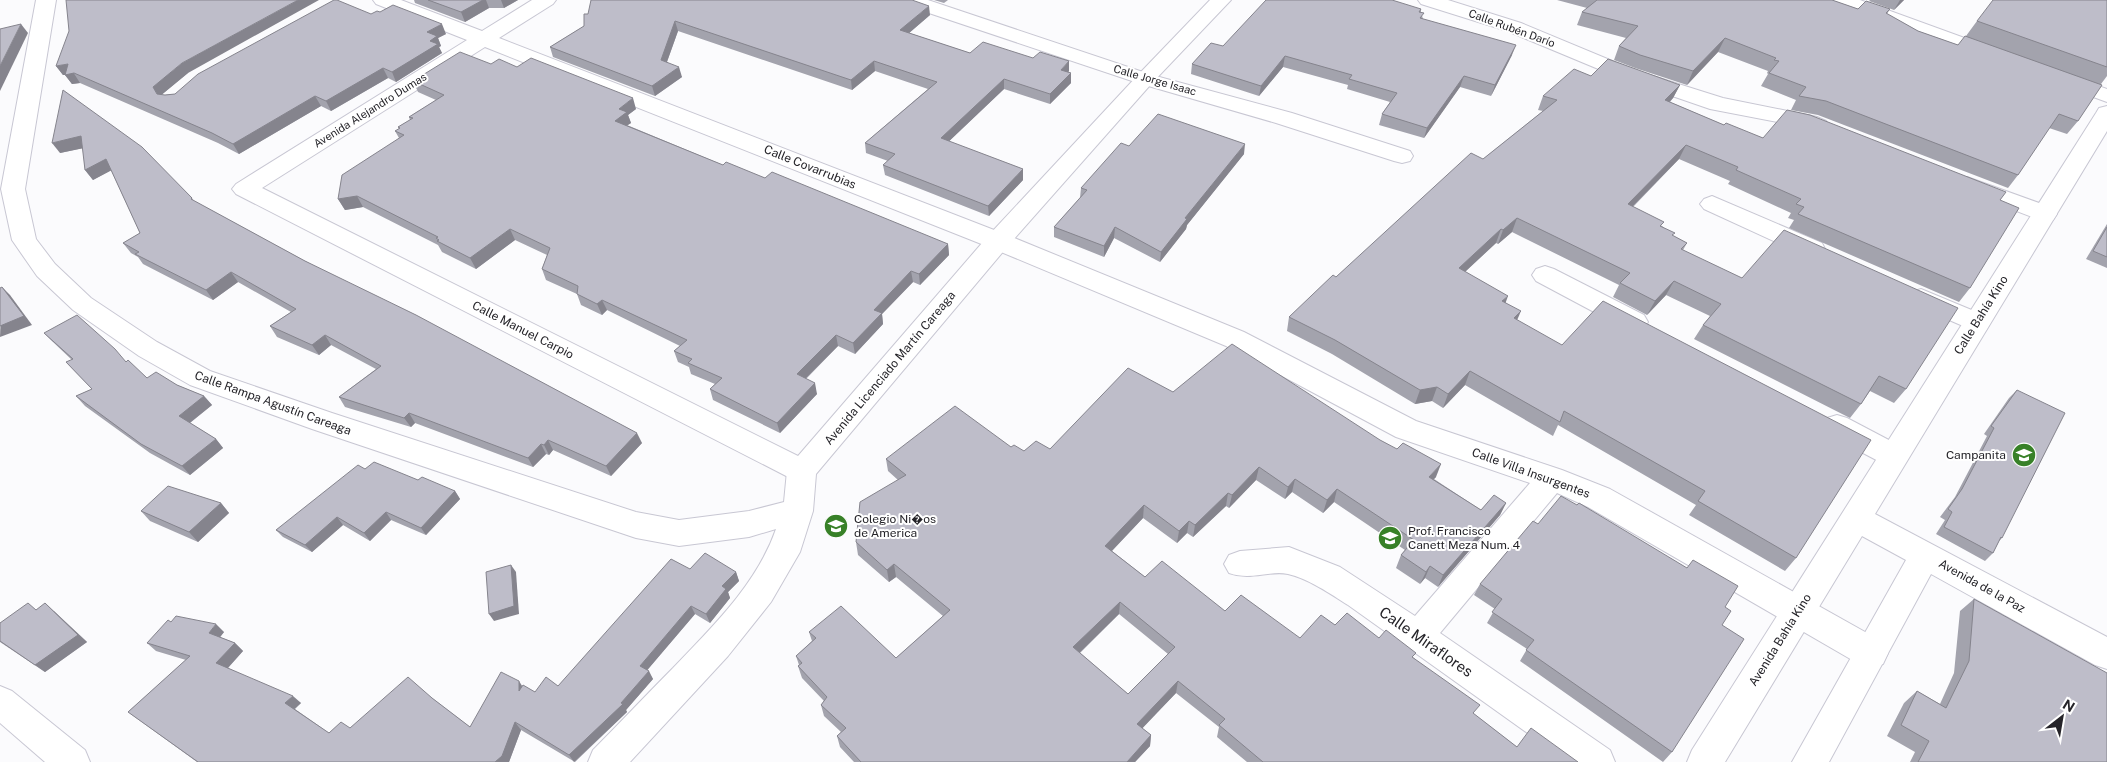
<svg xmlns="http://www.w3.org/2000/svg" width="2107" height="762" viewBox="0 0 2107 762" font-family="'Public Sans',sans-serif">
<rect width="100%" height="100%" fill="#fbfbfd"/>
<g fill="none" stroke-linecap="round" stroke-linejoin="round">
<!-- minor casing -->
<g stroke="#c8c7d3" stroke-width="2">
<g id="minor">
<path d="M373,0H401L482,31L532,0H556L553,4L499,38L1007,235L1244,332L1416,421L1562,470L1610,489L1883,642L1888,653L1883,664L1871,668L1859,664L1588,507L1557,493L1440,633L1610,750L1615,762H1568L1348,605C1331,594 1307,578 1288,574C1269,570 1251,581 1229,573L1224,564L1229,555L1240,551L1289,547L1340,567L1415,616L1530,483L1396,437L1226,346L989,247L485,47L262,188L812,463L817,471L812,479L802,483L792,479L236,194L232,189L236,184L467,40L376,4Z"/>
<path d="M899,0H928L1152,75L1292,113L1410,151L1413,156L1410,161L1402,163L1394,161L1276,123L1138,83L902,4Z"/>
<path d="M1418,0H1448L1521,23L1634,70L1723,98L1817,117L1826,121L1829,126L1826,131L1818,133L1803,127L1710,109L1620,78L1507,31L1421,4Z"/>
<path d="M1967,177L2053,208L2057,214L2053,220L2045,222L1959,189L1955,184L1959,179Z"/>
<path d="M1712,196L1822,243L1825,249L1822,255L1813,257L1804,255L1704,209L1700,204L1704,199Z"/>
<path d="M1545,266L1554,269L1644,315L1648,322L1644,329L1635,331L1626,329L1536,281L1532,275L1536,269Z"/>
<path d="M1921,289L1986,316L1990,323L1986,330L1977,332L1912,304L1908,298L1912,292Z"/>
<path d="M1837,415L1847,418L1904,448L1909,456L1904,464L1894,467L1884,464L1827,434L1823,426L1827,418Z"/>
<path d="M0,686L12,691L85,750L90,762H45L0,723Z"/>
</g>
</g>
<!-- tertiary casing -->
<g stroke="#c8c7d3" stroke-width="2">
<g id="tertiary">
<path d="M36,0H56L25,189L36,239L55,264L91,298L157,342L210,371L332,413L636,512L679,520L749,511L784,502L787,471L792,463L989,235L1138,75L1210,0H1231L1152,83L1007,247L816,474L813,511L800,552L771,602L728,656L630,762H588L593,750C620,723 646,695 673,668C712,627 757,584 776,529L749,537L679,546L636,538L312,429L190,385L139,356L73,310L37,276L12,240L1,189Z"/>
<path d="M1832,0H1860L2003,52L2006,56L2003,60L1996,62L1989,60L1835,4Z"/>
<path d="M2062,73L2107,89V102L2055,83L2051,79L2055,75Z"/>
<path d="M2107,106V131L1875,514L2107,637V669L2095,665L1931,574L1829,762H1792L1906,560L1862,536L1725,762H1687L1692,750L2096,113L2099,108Z"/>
</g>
</g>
<!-- minor -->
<use href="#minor" fill="#fff" fill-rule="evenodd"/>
<!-- tertiary -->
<use href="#tertiary" fill="#fff" fill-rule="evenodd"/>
</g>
<!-- wall -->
<g fill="#a3a3ad" fill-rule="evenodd">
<path d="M414,0H518L504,8H489L465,22L415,3Z"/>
<path d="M934,0H948L944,3Z"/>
<path d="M1557,0H1832L1858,9H1890L1887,14L1918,31L1958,45L1966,36L1977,21L2107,0V76L2101,84L2078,121L2067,134L2049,128L2018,175L2008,188L1818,115L1791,110L1796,100L1761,86L1768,74L1767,73L1768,71L1718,52L1687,85L1635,68L1614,60L1619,46L1626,38L1577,25L1582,12L1587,8Z"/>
<path d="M1870,0H1904L1894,10L1869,1Z"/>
<path d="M1421,9V12L1423,19L1512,55L1491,96L1460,87L1424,138L1379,125L1382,114L1390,102L1347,89L1348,85L1283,67L1259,96L1191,74L1192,64L1223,46Z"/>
<path d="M371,14L446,34L438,38L441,46L439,47L442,53L396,82L388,78L331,111L321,106L239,154L218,143L80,83L72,84L65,75H63L56,66L188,73L161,95H165L175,94Z"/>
<path d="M584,14L930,15L909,33L970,53L1069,71L1068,72L1071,73V83L1050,104L1004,89L949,141L1023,180L989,216L885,175L883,165L888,161L866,153L865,143L928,89L875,71L852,90L678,31L667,62L682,77L655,96L553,57L550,47L584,26Z"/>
<path d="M491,64L517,67L636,109L628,115L631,123L627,125L723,165L765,178L948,244L949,255L920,285L913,282L882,314L883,324L855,354L838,346L806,379L817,394L780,433L713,400L710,389L715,384L691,374L689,367L678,362L674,351L680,346L607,310L602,315L581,305L577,294L546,280L542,269L547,255L515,240L476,269L442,252L438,245L363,207L345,210L338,199L399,138L395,131L399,129L398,127L410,120L409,117L436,100L418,92L413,81Z"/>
<path d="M1591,76L1680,85L1673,98L1670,102L1724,125L1763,138L2000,200L1970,288L1959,302L1789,228L1794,220L1788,218L1791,213L1728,184L1730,181L1679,159L1633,207L1662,226L1673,236L1687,243L1683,250L1906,389L1894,403L1870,391L1861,404L1850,418L1694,339L1703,325L1710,316L1666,295L1647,315L1613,297L1619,285L1512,232L1498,244L1496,243L1465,272L1506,303L1517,320L1796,558L1785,571L1689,515L1696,505L1558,425L1553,436L1465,385L1443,408L1432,401L1415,404L1332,354L1287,331L1289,317L1336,277L1543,111L1538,110L1543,96Z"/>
<path d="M63,90L192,198L194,201L642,443L611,476L553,450L549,455L546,454L533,467L415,423L411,427L345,407L339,397L376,369L331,345L319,355L277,337L270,326L291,312L238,282L213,300L143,264L138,257L131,253L123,243L140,233L111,170L93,180L85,170L83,148L60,153Z"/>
<path d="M1129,146L1244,154L1187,225L1186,229L1160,262L1114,238L1104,257L1054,237V227L1080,198L1081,188Z"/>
<path d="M2107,224V268L2086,259Z"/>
<path d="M44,333L126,362L147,378L177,385L204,396L212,405L190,423L216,439L223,448L190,475L150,453L85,406L76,396L92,389L66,362L72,360L53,342Z"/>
<path d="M2017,390L2002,538L1999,541L1993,553L1985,561L1936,534L1945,520L1940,517L1955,497L1987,436L1984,434L2009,398Z"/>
<path d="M1173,392L1436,477L1434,479L1481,510L1506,503L1500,515L1438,587L1425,578L1420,584L1396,568L1401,555L1405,550L1334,502L1323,513L1292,492L1285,499L1256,480L1229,508L1226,506L1193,537L1187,533L1177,543L1143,518L1112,551L1145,577L1225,611L1300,638L1335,625L1379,638L1414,658L1475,715L1517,747L1578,762H1247L1217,737L1219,727L1176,693L1142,728L1151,735L1150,746L1135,762H854L840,747L837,736L841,732L824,716L821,705L824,701L802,678L798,666L799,665L796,656L812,641L809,632L896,658L943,616L896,577L889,582L858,555L856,542L898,480L888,471L886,459L1011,447L1024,451L1050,449ZM1119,614L1168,654L1128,694L1080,653Z"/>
<path d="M365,469L418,480L455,491L460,499L426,535L391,520L370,541L343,525L312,552L283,537L276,530Z"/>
<path d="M221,503L229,513L198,542L150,521L141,511Z"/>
<path d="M1538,524L1722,625L1672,752L1663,762L1520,661L1527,649L1487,623L1495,609L1474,595L1480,584Z"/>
<path d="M690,569L736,572L739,581L728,592L730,598L710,623L695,614L647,670L653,679L626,710L627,712L575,762L521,730L509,762H197L128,712L186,660L156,651L147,643L171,622L224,632L220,637L235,643L243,651L228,668L301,703L295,709L329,733L350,728L432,698L470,727L522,686L535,692L558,686Z"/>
<path d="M1974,599L2107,762H1910L1915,752L1887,736L1904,703L1917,691L1940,704L1954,673L1960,611Z"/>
<path d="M36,610L54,611L87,642L45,672L0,642V623Z"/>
</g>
<!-- shaded-wall -->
<g fill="#85848d">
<path d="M298,0H319L188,73L159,97L153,87L182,63Z"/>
<path d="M483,0H486L489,8L465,22L461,12Z"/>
<path d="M501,0H518L504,8Z"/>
<path d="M1900,0H1904L1894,10Z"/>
<path d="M929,6L930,15L901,40L900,30Z"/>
<path d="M675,21L678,31L664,70L661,60Z"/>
<path d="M21,24L28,33L0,91V66Z"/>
<path d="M442,24L446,34L438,38L441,46L439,47L442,53L396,82L392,72L427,32Z"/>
<path d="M1725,38L1718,52L1687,85L1693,71Z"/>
<path d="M1516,45L1512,55L1491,96L1495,85Z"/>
<path d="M1285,56L1283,67L1259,96L1261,86Z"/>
<path d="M874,61L875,71L852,90L851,80Z"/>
<path d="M1069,61V71L1061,80V70Z"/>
<path d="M68,64L80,83L72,84L65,75H63L56,66Z"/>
<path d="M679,67L682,77L655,96L652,86Z"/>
<path d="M383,68L388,78L331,111L326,101Z"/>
<path d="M1071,73V83L1050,104V94Z"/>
<path d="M1464,76L1460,87L1424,138L1427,128Z"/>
<path d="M1004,79V89L942,148L941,138Z"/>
<path d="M1680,85L1673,98L1659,113L1665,100Z"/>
<path d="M315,96L321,106L239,154L233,144Z"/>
<path d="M633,98L636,109L628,115L631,123L619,131L615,121L619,109Z"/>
<path d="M81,136L89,147L60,153L52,143Z"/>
<path d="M1245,144L1244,154L1187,225L1186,229L1160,262L1161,252L1185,218Z"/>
<path d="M1686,145L1679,159L1621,218L1628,204Z"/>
<path d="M106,159L114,169L93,180L85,170Z"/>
<path d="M1023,169V180L989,216L988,206Z"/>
<path d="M357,196L363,207L345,210L338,199Z"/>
<path d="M1517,218L1512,232L1498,244L1503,230Z"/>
<path d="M1115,227L1114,238L1104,257V246Z"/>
<path d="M510,229L515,240L476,269L470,258Z"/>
<path d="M1501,229L1496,243L1454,282L1459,268Z"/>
<path d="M948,244L949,255L920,285L919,274Z"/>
<path d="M911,271L913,282L882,314L883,324L855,354L853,343L874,310Z"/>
<path d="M231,272L238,282L213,300L206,290Z"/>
<path d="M1674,281L1666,295L1647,315L1655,301Z"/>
<path d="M2,287L10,295L32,325L0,337Z"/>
<path d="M1508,296L1503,310L1502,301Z"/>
<path d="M602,300L607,310L602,315L597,304Z"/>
<path d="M1521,311L1515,325L1514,318Z"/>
<path d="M325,335L331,345L319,355L312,345Z"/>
<path d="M836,335L838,346L799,385L797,374Z"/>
<path d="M1470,371L1465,385L1443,408L1448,394Z"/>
<path d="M815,383L817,394L780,433L777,423Z"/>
<path d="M1437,387L1432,401L1415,404L1420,390Z"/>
<path d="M204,396L212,405L187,425L179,416Z"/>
<path d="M409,413L415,423L411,427L404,418Z"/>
<path d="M637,433L642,443L611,476L606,466Z"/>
<path d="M216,439L223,448L190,475L182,466Z"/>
<path d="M548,440L553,450L549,455L544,445Z"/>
<path d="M541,444L546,454L533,467L528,458Z"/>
<path d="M1441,464L1436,477L1424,489L1429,477Z"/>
<path d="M1259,467L1256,480L1229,508L1232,495Z"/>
<path d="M1295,479L1292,492L1285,499L1288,487Z"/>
<path d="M1337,489L1334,502L1323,513L1327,500Z"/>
<path d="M455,491L460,499L426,535L421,528Z"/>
<path d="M1228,493L1226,506L1193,537L1195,525Z"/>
<path d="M221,503L229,513L198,542L189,532Z"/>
<path d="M1506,503L1500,515L1438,587L1443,575Z"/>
<path d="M1144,505L1143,518L1105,558V546Z"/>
<path d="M386,512L391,520L370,541L364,533Z"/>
<path d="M337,517L343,525L312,552L305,545Z"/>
<path d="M1189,521L1187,533L1177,543L1179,531Z"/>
<path d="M894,564L896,577L889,582L887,570Z"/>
<path d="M511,565L516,572L519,614L494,621L489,614Z"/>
<path d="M1430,566L1425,578L1420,584L1426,572Z"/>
<path d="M736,572L739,581L728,592L730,598L710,623L706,614L722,586Z"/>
<path d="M1120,602L1119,614L1073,659V647Z"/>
<path d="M45,603L87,642L45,672L35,665Z"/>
<path d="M691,606L695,614L644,674L640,666Z"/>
<path d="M216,624L224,632L217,641L209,633Z"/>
<path d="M235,643L243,651L225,671L216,663Z"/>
<path d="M649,671L653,679L626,710L627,712L574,762L569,755L621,703Z"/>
<path d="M519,681L524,689L519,691Z"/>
<path d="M1178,681L1176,693L1136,735L1137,724Z"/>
<path d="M293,696L301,703L293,710L285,703Z"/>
<path d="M515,722L521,730L509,762H495Z"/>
<path d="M1151,735L1150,746L1135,762H1127Z"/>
</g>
<!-- building -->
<g fill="#bebdc9" stroke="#85848d" fill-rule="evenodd">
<path d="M66,0H298L182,63L153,87L157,94L165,95L175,94L198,74L334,0H337L371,14L377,11L380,12L393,5L442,24L427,32L437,36L430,41L438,44L392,72L383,68L326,101L315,96L233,144L212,133L74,73L65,75L68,64L56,66L69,31Z"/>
<path d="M428,0H483L461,12Z"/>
<path d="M591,0H912L929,6L900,30L970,53L983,42L1033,58L1040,52L1069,61L1061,70L1071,73L1050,94L1004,79L941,138L1023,169L988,206L883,165L895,154L865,143L937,82L874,61L851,80L675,21L661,60L679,67L652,86L550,47L584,26V14H588Z"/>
<path d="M1266,0H1392L1421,9L1419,12L1424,13L1420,18L1516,45L1495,85L1464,76L1427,128L1382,114L1397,93L1349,79L1352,75L1285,56L1261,86L1192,64L1211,43L1223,46Z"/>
<path d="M1597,0H1832L1858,9L1866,1L1890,9L1886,13L1918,31L1958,45L1965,36L2102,85L2078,121L2059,114L2018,175L1826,101L1799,96L1806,87L1769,73L1779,61L1774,60L1776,58L1725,38L1693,71L1640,55L1619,46L1638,26L1582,12Z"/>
<path d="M1993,0H2107V67L1977,21Z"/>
<path d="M21,24L0,66V29Z"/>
<path d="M460,52L491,64L499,59L517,67L531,58L633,98L619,109L627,112L615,121L723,165L726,162L765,178L772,172L948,244L919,274L911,271L874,310L882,313L853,343L836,335L797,374L815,383L777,423L710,389L722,378L688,363L692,359L674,351L687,340L602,300L597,304L577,294L578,286L542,269L550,248L510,229L470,258L437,241L439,240L436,238L438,237L357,196L338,199L342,175L404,135L395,131L400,128L398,127L413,118L409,117L444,95L413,81Z"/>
<path d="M1608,59L1680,85L1665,100L1724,125L1726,123L1763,138L1787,110L1810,115L2006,192L2000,200L2019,208L1970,288L1798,214L1804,207L1796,204L1801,199L1736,170L1738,167L1686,145L1628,204L1664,222L1660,226L1675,233L1672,235L1687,243L1681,249L1742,278L1784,230L1958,308L1906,389L1879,376L1861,404L1703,325L1721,304L1674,281L1655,301L1620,283L1630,273L1517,218L1503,230L1501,229L1459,268L1508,296L1502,301L1521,311L1514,318L1562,345L1603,301L1871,440L1796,558L1698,501L1705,491L1564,411L1560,422L1470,371L1448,394L1437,387L1420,390L1335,340L1289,317L1333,275L1336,277L1471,153L1483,159L1557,100L1543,96L1574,69L1591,76Z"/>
<path d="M63,90L142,147L192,198L191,199L305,261L416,315L637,433L606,466L548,440L544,445L541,444L528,458L409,413L404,418L339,397L381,366L325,335L312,345L270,326L296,309L231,272L206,290L135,254L139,252L123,243L140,233L106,159L85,170L81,136L52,143Z"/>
<path d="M1158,114L1245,144L1185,218L1187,219L1161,252L1115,227L1104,246L1054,227L1087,190L1081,188L1121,143L1129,146Z"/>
<path d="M2107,227V257L2093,251Z"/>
<path d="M2,287L24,316L0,326V288Z"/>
<path d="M77,315L115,349L126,362L128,360L147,378L156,372L177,385L204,396L179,416L216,439L182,466L141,444L76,396L92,389L66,362L73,359L44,333Z"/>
<path d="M1232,344L1380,440L1397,449L1403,443L1441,464L1429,477L1481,510L1494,495L1506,503L1443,575L1430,566L1426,572L1401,555L1414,540L1337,489L1327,500L1295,479L1288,487L1259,467L1232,495L1228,493L1195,525L1189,521L1179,531L1144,505L1105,546L1145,577L1162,561L1225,611L1241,595L1300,638L1321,615L1335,625L1347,613L1379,638L1386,630L1416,653L1412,657L1480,705L1473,713L1517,747L1531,728L1578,762H1263L1219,725L1225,719L1178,681L1137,724L1151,735L1127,762H861L837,736L846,728L821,705L827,697L798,666L802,663L796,656L816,638L809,632L841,606L896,658L950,610L894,564L887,570L856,542L860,502L906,475L886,459L955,406L1011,447L1014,445L1024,451L1036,441L1050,449L1128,368L1173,392ZM1120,602L1175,647L1128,694L1073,647Z"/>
<path d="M2017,390L2065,413L2002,538L2001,537L1993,553L1944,527L1952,512L1948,509L1962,489L1994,428L1991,426Z"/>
<path d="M374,462L418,480L422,477L455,491L421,528L386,512L364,533L337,517L305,545L276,530L358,465L365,469Z"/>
<path d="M168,486L221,503L189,532L141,511Z"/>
<path d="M1561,496L1577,505L1579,503L1687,568L1693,560L1738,586L1725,607L1731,611L1722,625L1744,639L1672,752L1526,650L1534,640L1492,612L1502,599L1480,584L1533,521L1538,524Z"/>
<path d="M705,553L736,572L722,586L726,589L706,614L691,606L640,666L649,671L621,703L623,704L569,755L515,722L502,756L495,762H198L128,712L190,656L147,643L168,620L171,622L176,616L216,624L209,633L235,643L216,663L293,696L285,703L329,733L341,722L350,728L408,677L432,698L470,727L501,672L519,681V691L523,685L535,692L546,677L558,686L671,559L690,569Z"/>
<path d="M511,565L514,606L489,614L486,572Z"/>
<path d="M1974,599L2107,673V762H1918L1929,741L1901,725L1917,691L1946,708L1969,661Z"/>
<path d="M28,603L36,610L45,603L78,635L35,665L0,641V623Z"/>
</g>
<!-- icons -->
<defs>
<g id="school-disc" transform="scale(1.25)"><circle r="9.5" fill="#388128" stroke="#fff"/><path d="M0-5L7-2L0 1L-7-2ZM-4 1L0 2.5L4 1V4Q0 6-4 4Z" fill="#fff"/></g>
</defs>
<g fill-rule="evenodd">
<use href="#school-disc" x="2024" y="455"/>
<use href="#school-disc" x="836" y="526"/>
<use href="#school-disc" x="1390" y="538"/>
</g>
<g text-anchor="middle" stroke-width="4" stroke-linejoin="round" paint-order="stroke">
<!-- far-street labels -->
<g font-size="11" fill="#252429" stroke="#fff">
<text transform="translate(1512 28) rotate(20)" y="4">Calle Rubén Darío</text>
<text transform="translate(1155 80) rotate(16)" y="4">Calle Jorge Isaac</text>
<text transform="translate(370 110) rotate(-32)" y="4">Avenida Alejandro Dumas</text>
</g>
<!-- street labels -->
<g font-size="12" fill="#252429" stroke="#fff">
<text transform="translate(810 167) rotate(22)" y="4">Calle Covarrubias</text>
<text transform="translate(1981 315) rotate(-58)" y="4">Calle Bahía Kino</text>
<text transform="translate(523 330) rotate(27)" y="4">Calle Manuel Carpio</text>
<text transform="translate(890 368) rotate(-50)" y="4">Avenida Licenciado Martín Careaga</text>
<text transform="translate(273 403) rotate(20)" y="4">Calle Rampa Agustín Careaga</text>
<text transform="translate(1531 473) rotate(20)" y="4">Calle Villa Insurgentes</text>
<text transform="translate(1982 586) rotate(29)" y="4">Avenida de la Paz</text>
<text transform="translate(1780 640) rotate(-58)" y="4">Avenida Bahía Kino</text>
</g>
<!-- poi labels -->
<g font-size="12" fill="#252429" stroke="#fff" text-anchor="start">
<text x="2006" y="459" text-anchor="end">Campanita</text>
<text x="854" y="523">Colegio Ni�os<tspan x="854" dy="14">de America</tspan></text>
<text x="1408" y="535">Prof. Francisco<tspan x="1408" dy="14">Canett Meza Num. 4</tspan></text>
</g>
<!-- near-street labels -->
<g font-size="15" fill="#252429" stroke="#fff">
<text transform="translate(1426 642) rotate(35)" y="5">Calle Miraflores</text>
</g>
</g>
<!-- north arrow -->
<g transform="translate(2062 717) rotate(31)" stroke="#ffffff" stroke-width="4" paint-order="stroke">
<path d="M0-4L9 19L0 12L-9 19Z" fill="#252429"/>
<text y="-8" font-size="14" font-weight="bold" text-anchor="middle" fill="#252429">N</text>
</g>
</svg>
